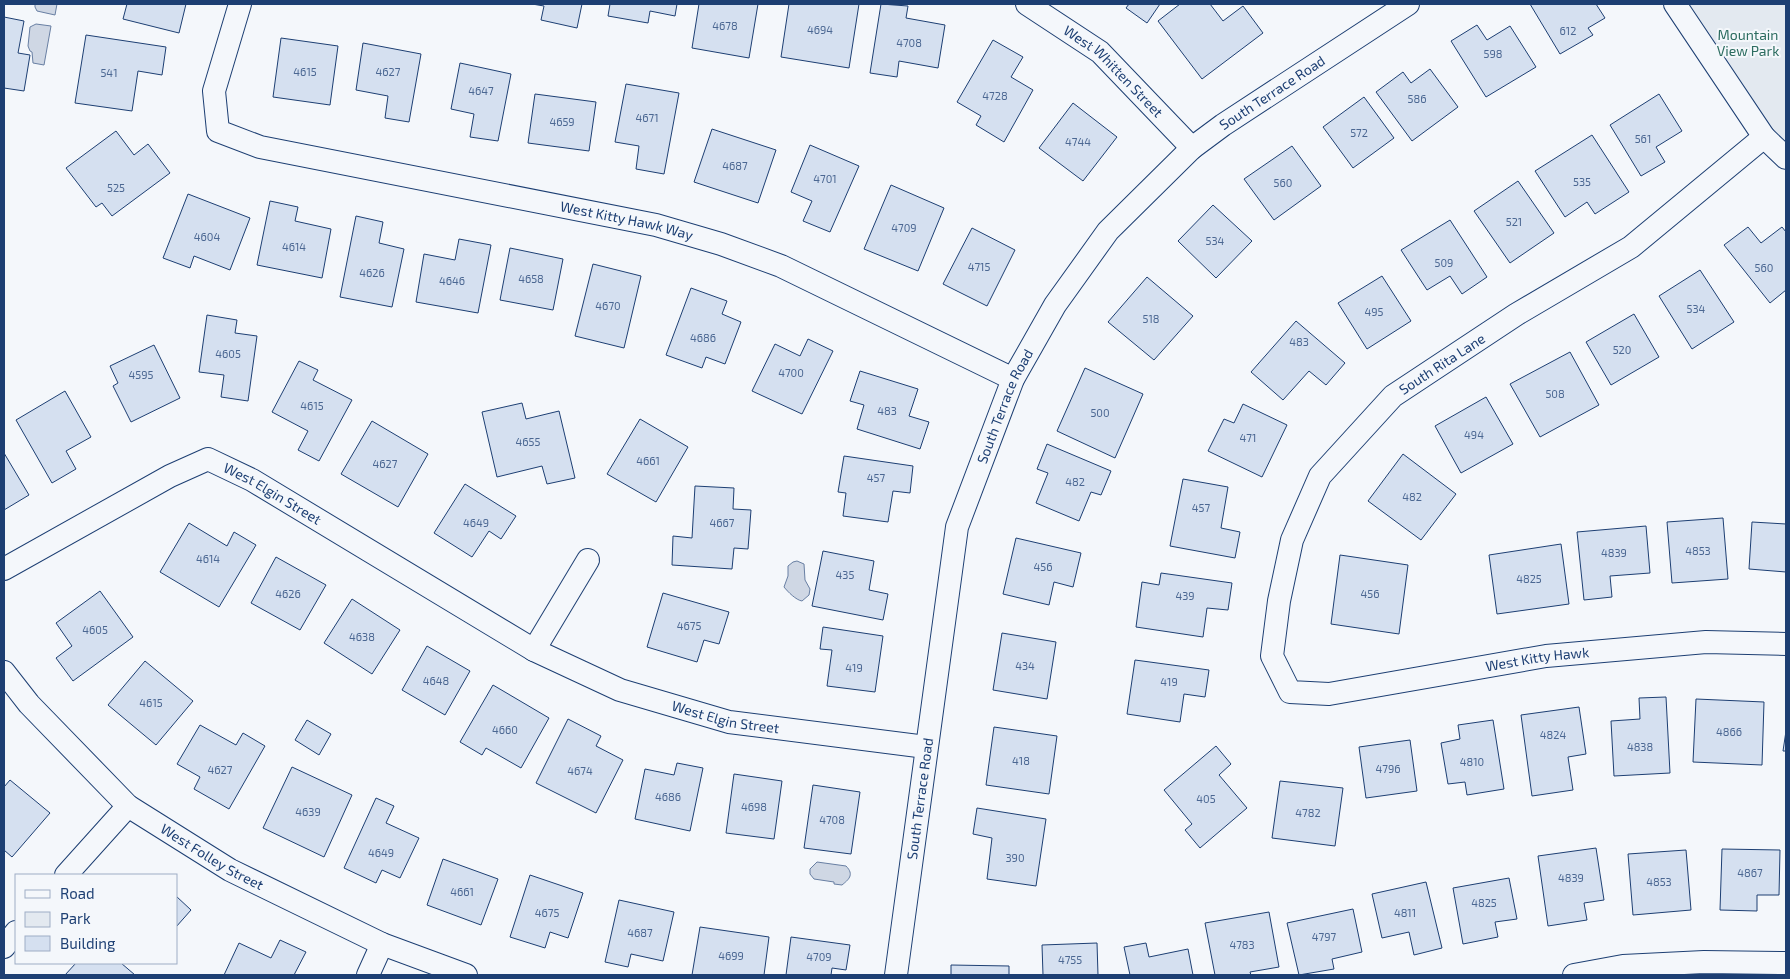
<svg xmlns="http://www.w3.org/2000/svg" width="1790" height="979" viewBox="0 0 1790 979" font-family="'Exo 2',sans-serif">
<rect width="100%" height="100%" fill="#f4f7fb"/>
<!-- green -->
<path fill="#e3e9f0" stroke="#687fa3" d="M1675,4H1786V158Z"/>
<!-- water -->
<g fill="#cfd7e4" stroke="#687fa3">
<path d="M35,4H57L55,15L37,11L35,7Z"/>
<path d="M36,24L51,26L44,65L33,63L32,52L30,51L28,46L30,27Z"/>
<path d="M797,561L804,564L805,580L810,589L809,595L802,601C796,600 788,592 784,587L788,576V566L793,562Z"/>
<path d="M817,862L846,866C855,875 848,880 842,885L834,884V882L814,879L810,874V869Z"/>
</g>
<!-- building -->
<g fill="#d5e0f0" stroke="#1d3f73">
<path d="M127,4H189H186L179,33L123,19Z"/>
<path d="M532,4H582L577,28L541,20L544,6Z"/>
<path d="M610,4H677L675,16L650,11L648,23L608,16Z"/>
<path d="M699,4H758L749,58L692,48Z"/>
<path d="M789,4H859L849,68L781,57Z"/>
<path d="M881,4L908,6L906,18L945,25L938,68L899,61L897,77L870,73Z"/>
<path d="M1129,4H1160L1147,23L1126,8Z"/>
<path d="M1180,4H1210L1223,21L1243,6L1263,33L1202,79L1158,21Z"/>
<path d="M1530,4H1596L1605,18L1588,28L1593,35L1560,54Z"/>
<path d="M4,17L24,21L18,53L30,55L24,91L4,88Z"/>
<path d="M1477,25L1487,40L1510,26L1536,67L1486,97L1451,41Z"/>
<path d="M86,35L166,47L162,75L138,71L132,111L75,103Z"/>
<path d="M281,38L338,46L330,105L273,97Z"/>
<path d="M993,40L1023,57L1011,77L1033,90L1004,142L976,125L981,116L957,102Z"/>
<path d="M363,43L421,54L409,122L385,118L388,96L356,90Z"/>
<path d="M460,63L511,74L498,141L470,137L474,114L451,109Z"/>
<path d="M1430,69L1458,107L1412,141L1376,92L1403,72L1411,83Z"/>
<path d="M626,84L679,93L664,174L636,169L639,146L615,142Z"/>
<path d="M535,94L596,102L589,151L528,143Z"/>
<path d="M1659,94L1682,131L1656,147L1665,162L1641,176L1610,125Z"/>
<path d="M1364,97L1394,138L1353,168L1323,127Z"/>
<path d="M1073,103L1117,137L1083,181L1039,148Z"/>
<path d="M712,129L776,150L758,203L694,182Z"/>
<path d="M116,131L134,155L148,144L170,173L112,216L102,203L96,207L66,168Z"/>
<path d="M1592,135L1629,192L1595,214L1587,202L1565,217L1535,171Z"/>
<path d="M810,145L859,166L830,232L803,221L812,201L791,192Z"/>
<path d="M1292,146L1321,186L1274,220L1244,179Z"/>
<path d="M1518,181L1554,233L1510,263L1474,211Z"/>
<path d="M891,185L944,208L918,271L864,249Z"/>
<path d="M188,194L250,218L230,270L194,256L190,268L163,258Z"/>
<path d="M270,201L298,207L295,221L331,229L322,278L257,265Z"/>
<path d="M1213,205L1252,241L1216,278L1178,241Z"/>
<path d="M356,216L383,222L379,243L404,249L392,307L340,297Z"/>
<path d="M1450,220L1487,277L1462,294L1450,276L1427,290L1401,250Z"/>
<path d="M1748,227L1761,243L1782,227L1786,232V290L1770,303L1724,245Z"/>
<path d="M972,228L1015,250L987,306L943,284Z"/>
<path d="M459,239L491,245L478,313L416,302L424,254L455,260Z"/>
<path d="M510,248L563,259L553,310L500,300Z"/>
<path d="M593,264L641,276L624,348L575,336Z"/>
<path d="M1700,270L1734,322L1692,349L1659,296Z"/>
<path d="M1382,276L1411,321L1367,349L1338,303Z"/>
<path d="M1147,277L1193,316L1154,360L1108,322Z"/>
<path d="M691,288L727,301L722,314L741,322L725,364L706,357L702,368L666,355Z"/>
<path d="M1634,314L1659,357L1611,385L1586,342Z"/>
<path d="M207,315L237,320L235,333L257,336L248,401L221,397L224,375L199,372Z"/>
<path d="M1296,321L1345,363L1326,385L1309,371L1283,400L1251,372Z"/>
<path d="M808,339L833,351L802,414L752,391L775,344L800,356Z"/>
<path d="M154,345L180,398L131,422L113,386L118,383L110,366Z"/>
<path d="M1570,352L1599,405L1540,437L1510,384Z"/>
<path d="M299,361L318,370L313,380L352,400L319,461L298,450L308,431L272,412Z"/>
<path d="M1085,368L1143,394L1115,458L1057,431Z"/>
<path d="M860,371L918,389L909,416L929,422L920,449L857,429L864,405L850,401Z"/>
<path d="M65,391L91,437L66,451L76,469L52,483L16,420Z"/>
<path d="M1486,397L1513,444L1461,473L1435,426Z"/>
<path d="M522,403L526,419L559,411L575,478L547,484L542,466L497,477L482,412Z"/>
<path d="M1243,404L1287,425L1262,477L1208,451L1224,419L1234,423Z"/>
<path d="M640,419L688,447L656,502L607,474Z"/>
<path d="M372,421L428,454L398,507L341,474Z"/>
<path d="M1047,444L1111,471L1101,495L1091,492L1079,521L1036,503L1048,473L1037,469Z"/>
<path d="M4,453L29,495L4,510Z"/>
<path d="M1403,454L1456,494L1421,540L1368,501Z"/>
<path d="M844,456L913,466L910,493L893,491L888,522L843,516L846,493L838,492Z"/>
<path d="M1183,479L1228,487L1221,528L1240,532L1235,558L1170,546Z"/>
<path d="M465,484L516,516L501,539L489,531L472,557L434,533Z"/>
<path d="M695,486L734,488L733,509L751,510L748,549L734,548L732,569L672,565L673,536L692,538Z"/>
<path d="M1723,518L1728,579L1672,583L1667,522Z"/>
<path d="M1752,522L1786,524V572L1749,569Z"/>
<path d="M189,523L227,546L234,532L256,545L219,607L160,572Z"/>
<path d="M1646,526L1650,573L1610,576L1612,597L1584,600L1577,532Z"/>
<path d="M1016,538L1081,553L1073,587L1054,582L1049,605L1003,594Z"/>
<path d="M1561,544L1569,604L1497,614L1489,555Z"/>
<path d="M823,551L874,561L869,590L888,594L883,620L812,606Z"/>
<path d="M1340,555L1408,565L1399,634L1331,624Z"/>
<path d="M276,557L326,585L300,630L251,603Z"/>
<path d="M1161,573L1232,583L1228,610L1207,608L1203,637L1136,627L1142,582L1159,585Z"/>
<path d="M100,591L133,637L73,681L56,658L72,646L56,623Z"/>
<path d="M663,593L729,612L719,644L704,640L697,662L647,647Z"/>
<path d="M352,599L400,630L372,674L324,643Z"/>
<path d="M823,627L883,636L875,692L827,686L832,650L820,649Z"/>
<path d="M1002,633L1056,642L1047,699L993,690Z"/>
<path d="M427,646L470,671L445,715L402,690Z"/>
<path d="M1135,660L1209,670L1205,697L1184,694L1180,722L1127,714Z"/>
<path d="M145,661L193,701L156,745L108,705Z"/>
<path d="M493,685L549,718L521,768L486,748L482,755L460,742Z"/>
<path d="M1666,697L1670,773L1614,776L1611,721L1640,719L1639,698Z"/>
<path d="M1696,699L1764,702L1762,765L1693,762Z"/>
<path d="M1579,707L1586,754L1568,757L1573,790L1532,796L1521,715Z"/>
<path d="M568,719L601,736L596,746L623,760L596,813L536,783Z"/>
<path d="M307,720L331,734L319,755L295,740Z"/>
<path d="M1493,720L1504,789L1467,795L1465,782L1448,784L1441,743L1460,739L1458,725Z"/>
<path d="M200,725L236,745L243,733L265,746L229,809L194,789L200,777L177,764Z"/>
<path d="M994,727L1057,736L1049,794L986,785Z"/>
<path d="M1786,731V751H1783Z"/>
<path d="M1410,740L1417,791L1366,798L1359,747Z"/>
<path d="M1216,746L1231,764L1219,775L1247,808L1200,848L1185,830L1192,824L1164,790Z"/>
<path d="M677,763L703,768L690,831L635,819L645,769L674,775Z"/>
<path d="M292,767L352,795L324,857L263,828Z"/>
<path d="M734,774L782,781L774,839L726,833Z"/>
<path d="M10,780L50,813L12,857L4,850V787Z"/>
<path d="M1280,781L1343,788L1335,846L1272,838Z"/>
<path d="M813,785L860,792L851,854L804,848Z"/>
<path d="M376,798L394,806L386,823L419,838L400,878L382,870L376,883L344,868Z"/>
<path d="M977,808L1046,819L1036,886L987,879L992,838L973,834Z"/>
<path d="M1596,848L1604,900L1584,903L1587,920L1548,926L1538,856Z"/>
<path d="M1722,849L1780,850L1779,895H1757V911L1720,910Z"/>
<path d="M1686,850L1691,910L1633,915L1628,854Z"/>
<path d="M443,859L498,879L481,925L427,905Z"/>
<path d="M530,875L583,893L568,938L550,932L545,948L510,937Z"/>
<path d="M1509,878L1517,919L1495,922L1498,937L1463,944L1453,888Z"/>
<path d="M1426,882L1442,948L1414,955L1409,932L1382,938L1372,894Z"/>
<path d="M176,896L191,910L176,927Z"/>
<path d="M619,900L674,912L663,961L631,954L628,967L605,962Z"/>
<path d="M1353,909L1362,952L1332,959L1334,969L1299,975L1287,923Z"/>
<path d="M1269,912L1279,967L1250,972L1251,975H1215L1205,923Z"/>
<path d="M700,927L769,937L764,975H692Z"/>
<path d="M791,937L850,945L846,970L832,968L831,975H786Z"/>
<path d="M280,940L306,952L294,975H224L239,943L271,958Z"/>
<path d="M1097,943L1098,975H1043L1042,945Z"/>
<path d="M1146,943L1149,957L1188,949L1193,975H1130L1124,947Z"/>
<path d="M76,963H121L135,975H65Z"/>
<path d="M951,965L1009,966V975H951Z"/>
</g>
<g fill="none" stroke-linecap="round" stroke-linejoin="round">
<!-- street casing -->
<g stroke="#1d3f73" stroke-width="24">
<g id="street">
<path id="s1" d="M240,4L214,91L218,131L260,147L656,225L721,244L781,266L1013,379"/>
<path id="s2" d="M1027,4L1100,52L1192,148"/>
<path d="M1675,4L1764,137L1786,158"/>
<path id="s3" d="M1764,137L1631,247L1517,314L1393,396L1320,476L1292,540L1279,601L1272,656L1290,692L1329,694L1546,656L1706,642L1786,644"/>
<path id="s4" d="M4,569L170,476L208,459L252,480L534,650L620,690L729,722L926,747"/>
<path d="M534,650L588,560"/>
<path id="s5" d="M4,672L29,704L128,806L230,870L382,944L466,975"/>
<path d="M66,875L128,806"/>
<path d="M4,947L16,932"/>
<path d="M368,975L382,944"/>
<path id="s6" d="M896,975L957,527L1013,379L1055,305L1108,231L1192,148L1223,125L1408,4"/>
<path d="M1574,975L1623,966L1704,962L1786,963"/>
</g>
</g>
<!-- street -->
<use href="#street" stroke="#f4f7fb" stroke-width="22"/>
</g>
<g text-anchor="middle" stroke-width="4" stroke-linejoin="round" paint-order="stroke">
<!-- number labels -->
<g font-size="11" fill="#4b6792">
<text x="725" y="30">4678</text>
<text x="820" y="34">4694</text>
<text x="1568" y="35">612</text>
<text x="909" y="47">4708</text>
<text x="1493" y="58">598</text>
<text x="305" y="76">4615</text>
<text x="388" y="76">4627</text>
<text x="109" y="77">541</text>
<text x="481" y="95">4647</text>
<text x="995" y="100">4728</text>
<text x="1417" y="103">586</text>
<text x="647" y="122">4671</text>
<text x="562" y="126">4659</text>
<text x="1359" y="137">572</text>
<text x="1643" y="143">561</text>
<text x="1078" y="146">4744</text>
<text x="735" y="170">4687</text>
<text x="825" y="183">4701</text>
<text x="1582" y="186">535</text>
<text x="1283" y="187">560</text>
<text x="116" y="192">525</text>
<text x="1514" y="226">521</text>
<text x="904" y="232">4709</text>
<text x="207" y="241">4604</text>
<text x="1215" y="245">534</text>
<text x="294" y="251">4614</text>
<text x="1444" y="267">509</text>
<text x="979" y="271">4715</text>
<text x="1764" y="272">560</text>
<text x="372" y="277">4626</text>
<text x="531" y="283">4658</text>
<text x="452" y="285">4646</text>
<text x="608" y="310">4670</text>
<text x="1696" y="313">534</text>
<text x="1374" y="316">495</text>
<text x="1151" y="323">518</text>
<text x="703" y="342">4686</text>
<text x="1299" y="346">483</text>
<text x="1622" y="354">520</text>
<text x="228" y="358">4605</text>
<text x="791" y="377">4700</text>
<text x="141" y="379">4595</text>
<text x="1555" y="398">508</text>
<text x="312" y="410">4615</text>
<text x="887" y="415">483</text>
<text x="1100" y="417">500</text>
<text x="1474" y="439">494</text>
<text x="1248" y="442">471</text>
<text x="528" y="446">4655</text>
<text x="648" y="465">4661</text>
<text x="385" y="468">4627</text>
<text x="876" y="482">457</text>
<text x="1075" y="486">482</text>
<text x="1412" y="501">482</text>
<text x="1201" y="512">457</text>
<text x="476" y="527">4649</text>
<text x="722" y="527">4667</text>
<text x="1698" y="555">4853</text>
<text x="1614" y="557">4839</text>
<text x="208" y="563">4614</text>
<text x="1043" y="571">456</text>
<text x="845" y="579">435</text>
<text x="1529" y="583">4825</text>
<text x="288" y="598">4626</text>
<text x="1370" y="598">456</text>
<text x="1185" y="600">439</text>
<text x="689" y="630">4675</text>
<text x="95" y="634">4605</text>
<text x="362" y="641">4638</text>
<text x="1025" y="670">434</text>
<text x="854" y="672">419</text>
<text x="436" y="685">4648</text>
<text x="1169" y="686">419</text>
<text x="151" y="707">4615</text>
<text x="505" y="734">4660</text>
<text x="1729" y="736">4866</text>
<text x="1553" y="739">4824</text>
<text x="1640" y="751">4838</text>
<text x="1021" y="765">418</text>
<text x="1472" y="766">4810</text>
<text x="1388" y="773">4796</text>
<text x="220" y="774">4627</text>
<text x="580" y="775">4674</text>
<text x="668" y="801">4686</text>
<text x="1206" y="803">405</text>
<text x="754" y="811">4698</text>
<text x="308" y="816">4639</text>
<text x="1308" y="817">4782</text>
<text x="832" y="824">4708</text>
<text x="381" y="857">4649</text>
<text x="1015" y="862">390</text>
<text x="1750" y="877">4867</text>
<text x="1571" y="882">4839</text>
<text x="1659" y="886">4853</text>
<text x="462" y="896">4661</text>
<text x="1484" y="907">4825</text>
<text x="547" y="917">4675</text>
<text x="1405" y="917">4811</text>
<text x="640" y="937">4687</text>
<text x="1324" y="941">4797</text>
<text x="1242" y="949">4783</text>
<text x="731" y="960">4699</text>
<text x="819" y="961">4709</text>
<text x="1070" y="964">4755</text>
</g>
<!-- park labels -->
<g font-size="14" fill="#2c6c60" stroke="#f4f7fb">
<text x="1748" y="40">Mountain<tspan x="1748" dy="16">View Park</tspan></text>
</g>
<!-- street labels -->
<g font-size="14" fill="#1d3f73" stroke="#f4f7fb">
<text dy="5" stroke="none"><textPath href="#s2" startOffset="110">West Whitten Street</textPath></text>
<text dy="5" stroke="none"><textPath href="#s6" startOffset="1002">South Terrace Road</textPath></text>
<text dy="5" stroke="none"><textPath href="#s1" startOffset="550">West Kitty Hawk Way</textPath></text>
<text transform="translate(1442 364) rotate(-33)" y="5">South Rita Lane</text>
<text dy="5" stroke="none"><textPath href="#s6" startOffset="582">South Terrace Road</textPath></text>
<text dy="5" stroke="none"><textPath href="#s4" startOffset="305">West Elgin Street</textPath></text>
<text dy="5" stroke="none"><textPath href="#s3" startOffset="1040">West Kitty Hawk</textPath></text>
<text dy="5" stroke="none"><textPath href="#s4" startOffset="814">West Elgin Street</textPath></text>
<text dy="5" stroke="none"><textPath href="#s6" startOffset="178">South Terrace Road</textPath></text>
<text dy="5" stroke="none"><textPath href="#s5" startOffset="281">West Folley Street</textPath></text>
</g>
</g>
<!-- border -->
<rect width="1790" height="979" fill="none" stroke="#1d3f73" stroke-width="10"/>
<!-- legend -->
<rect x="15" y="874" width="162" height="90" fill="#f4f7fb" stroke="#9eadc5"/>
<rect x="25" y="890" width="25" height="8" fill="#f4f7fb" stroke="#9eadc5"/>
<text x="60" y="899" font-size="15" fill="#1d3f73">Road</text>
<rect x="25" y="912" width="25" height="15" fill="#e3e9f0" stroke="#9eadc5"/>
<text x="60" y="924" font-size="15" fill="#1d3f73">Park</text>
<rect x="25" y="936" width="25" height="15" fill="#d5e0f0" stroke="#9eadc5"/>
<text x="60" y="949" font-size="15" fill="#1d3f73">Building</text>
</svg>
